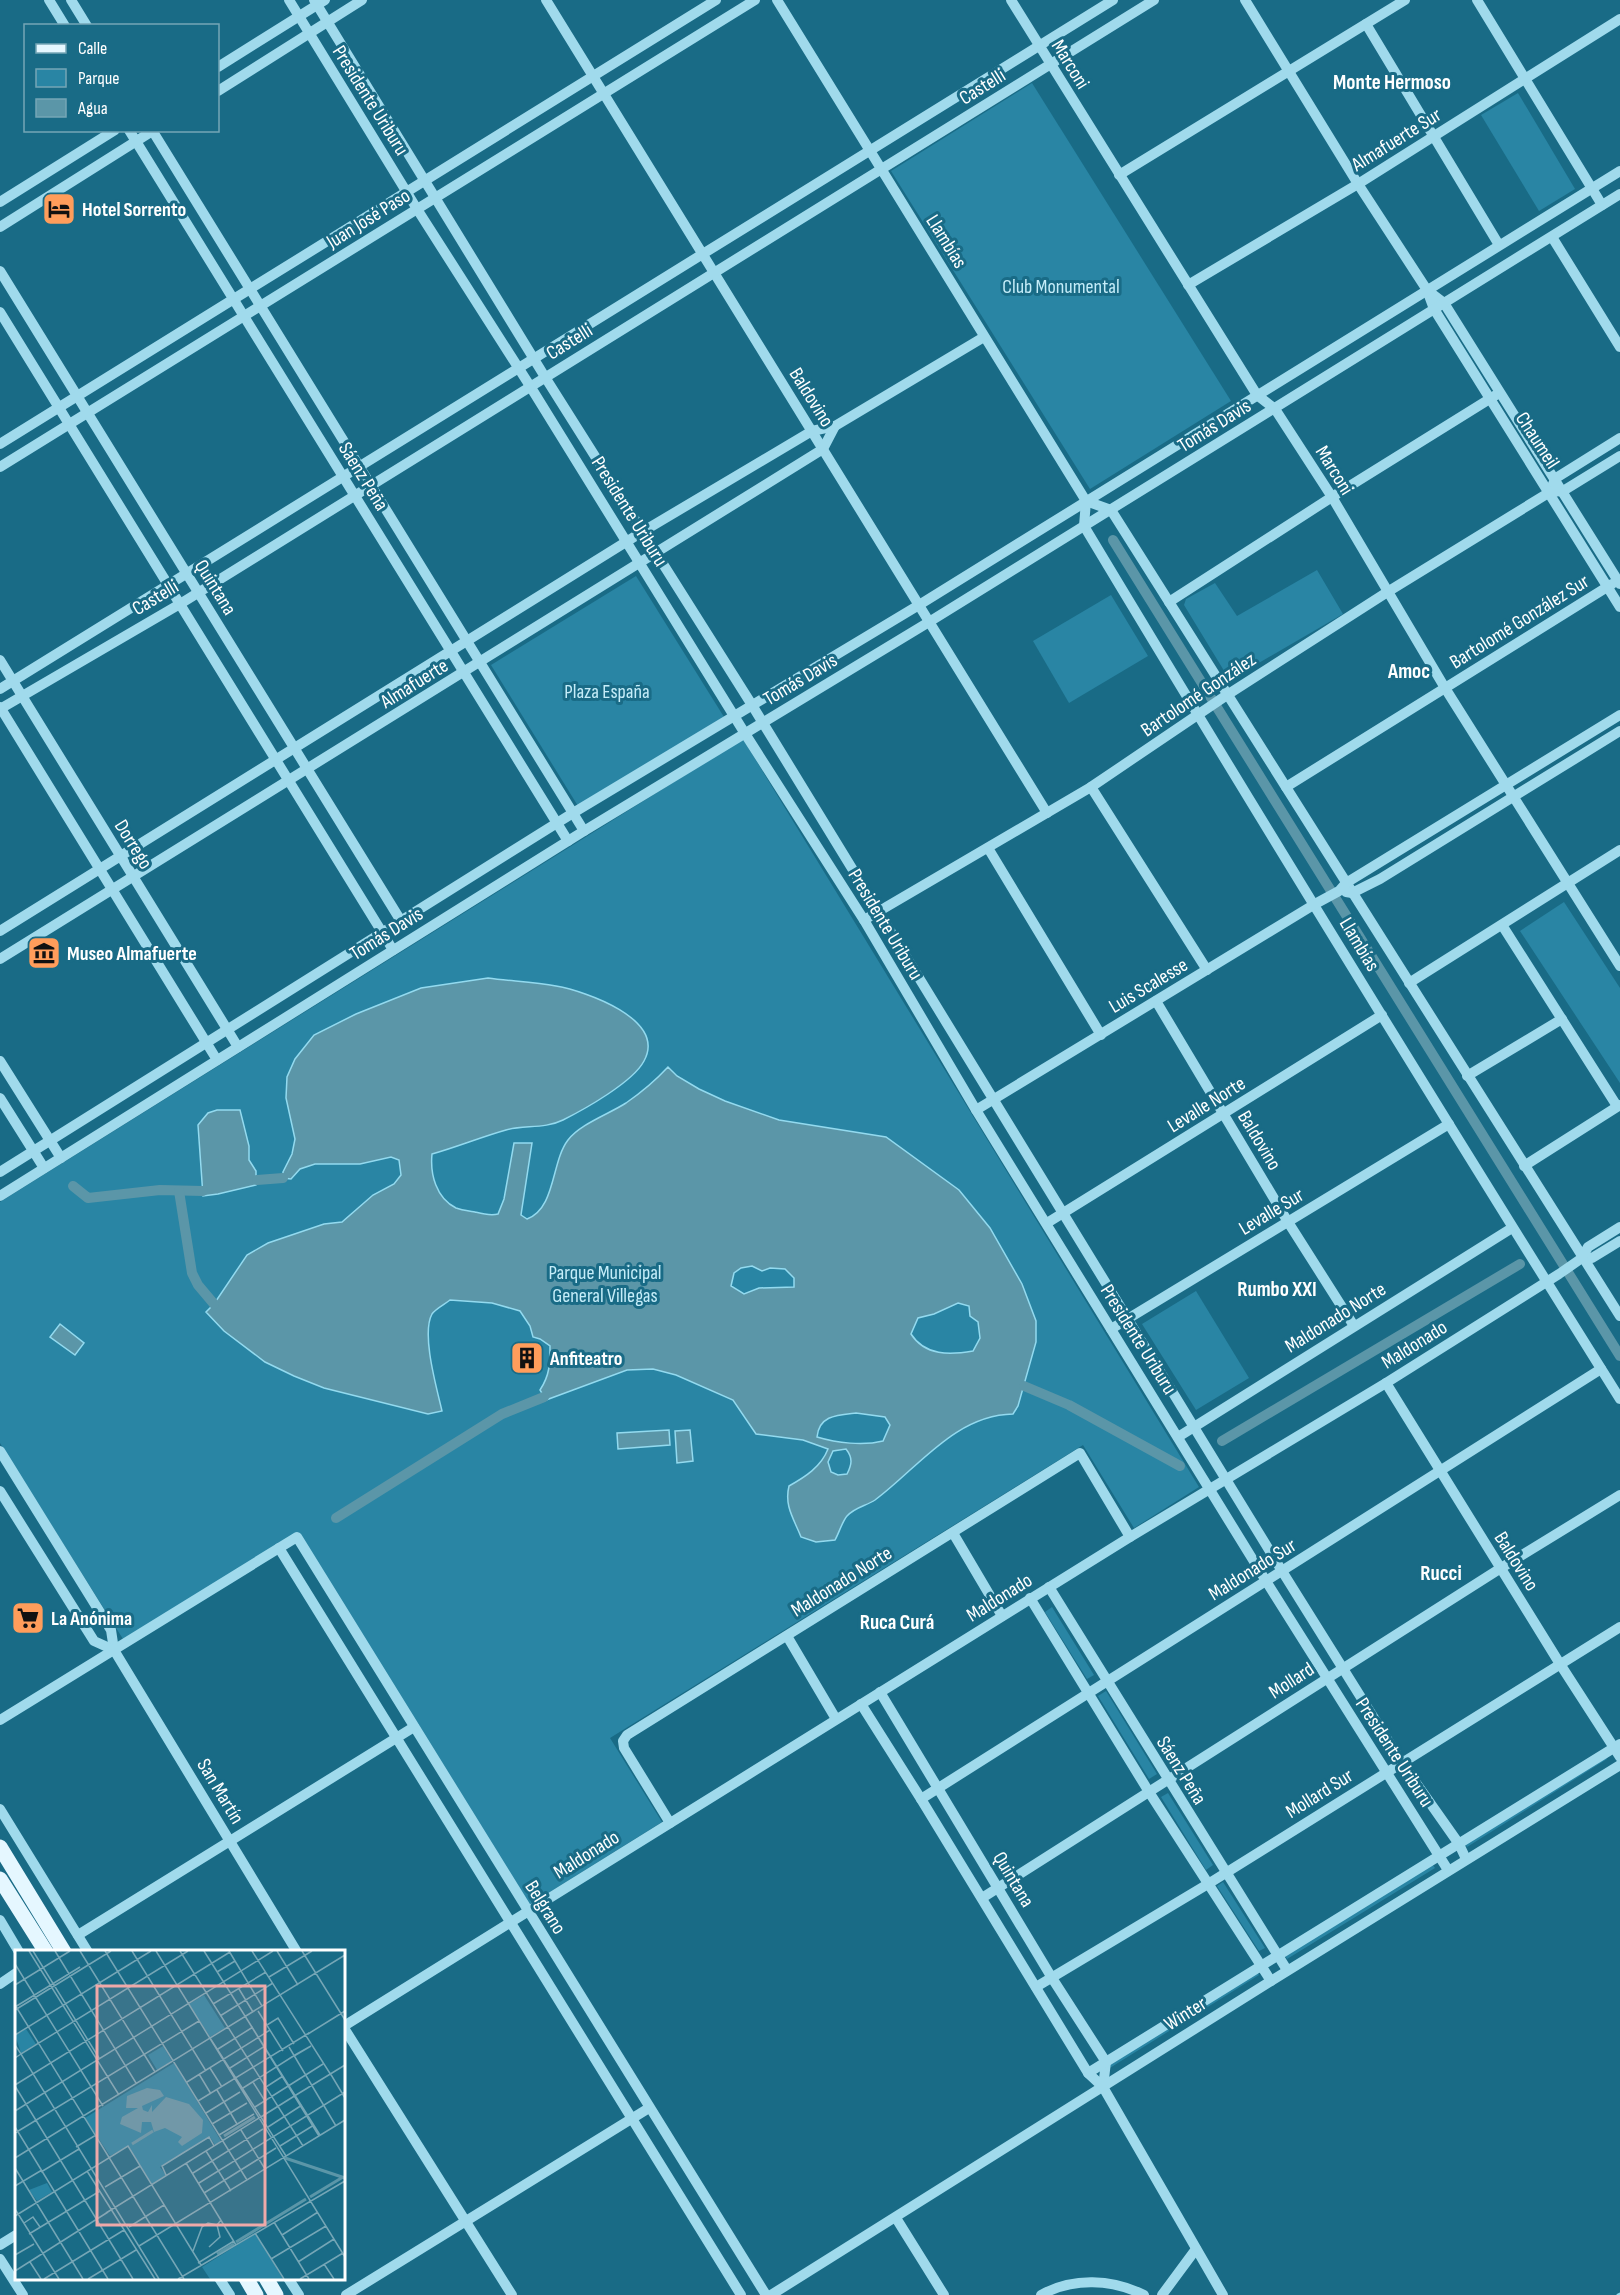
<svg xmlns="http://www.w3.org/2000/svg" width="1620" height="2295" viewBox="0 0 1620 2295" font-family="'Sofia Sans Condensed',sans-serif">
<rect width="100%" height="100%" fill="#196b86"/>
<!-- green -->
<g fill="#2985a4">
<path d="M1032,83L1231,401L1090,489L891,171Z"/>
<path d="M1518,93L1575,189L1539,211L1481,115Z"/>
<path d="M1317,570L1343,614L1233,678L1226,674L1184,605L1186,599L1215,583L1237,616Z"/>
<path d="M636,576L724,717L578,806L491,665Z"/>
<path d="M1111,595L1148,656L1069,703L1033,641Z"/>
<path d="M743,739L1199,1487L1134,1528L1083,1445L610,1738L662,1822L529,1905L298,1532L123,1639L0,1443V1202Z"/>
<path d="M1564,902L1620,988V1083L1520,931Z"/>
<path d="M1196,1291L1249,1378L1196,1410L1142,1324Z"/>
<path d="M1052,1607L1094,1675L1087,1679L1045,1612Z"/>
<path d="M1106,1691L1157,1774L1149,1779L1098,1696Z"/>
<path d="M1604,1754L1607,1759L1467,1847L1464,1843Z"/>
<path d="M1168,1793L1213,1865L1206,1870L1161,1797Z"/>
<path d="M1430,1861L1435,1868L1287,1959L1283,1952Z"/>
<path d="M1223,1882L1265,1948L1259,1951L1217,1886Z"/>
<path d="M1255,1969L1259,1975L1105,2071L1101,2066Z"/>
</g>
<!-- water -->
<g fill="#5b96a8" stroke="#93daef" stroke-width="1.5" fill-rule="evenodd">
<path d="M488,978C510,981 534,982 556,986C585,991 667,1019 644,1061C633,1082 585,1109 563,1120C545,1129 524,1125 506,1130C481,1137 457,1147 432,1154C430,1174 436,1198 456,1208C461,1210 469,1211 475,1212C483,1214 490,1216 498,1214L504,1199L514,1143H532L521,1215L527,1219C556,1208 551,1162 568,1140C580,1124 609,1114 626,1103C642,1092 655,1081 668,1067L677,1076L699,1089L725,1101L779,1120L886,1137L959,1190L990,1228L1022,1284L1036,1321V1342L1018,1406L1013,1414C955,1415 918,1468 875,1500C866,1506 855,1507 847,1516C842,1522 839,1533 835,1540L816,1542L801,1537C794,1519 784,1506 789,1486C805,1477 821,1467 828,1449L803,1440L756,1434L733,1400L676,1375L653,1369L627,1370L546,1400L540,1390C550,1375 550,1363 550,1346L540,1339L533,1337L530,1326L520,1311L492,1303L450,1300C445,1304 435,1309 432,1314C421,1334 437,1389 442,1411L428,1414L324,1388L294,1376L265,1362L224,1331L206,1312L214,1304L247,1255L268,1243L324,1224L342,1222L373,1195L394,1184L401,1175L399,1160L391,1157L360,1164H315L300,1169L291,1179L283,1178V1172L292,1154L295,1139L286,1098L287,1077L295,1059L314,1035L356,1014L421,988ZM752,1266L762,1271L770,1268L785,1269L794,1278V1287L759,1288L744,1294L731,1286L734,1273L741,1268ZM958,1303L969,1306L970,1316L978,1322L980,1338L973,1351C950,1355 925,1356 911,1334L918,1318L934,1314ZM856,1413L885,1417L890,1425L883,1441C863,1446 837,1443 817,1437C819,1415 838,1415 856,1413ZM846,1449C853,1458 852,1464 847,1474L838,1475L831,1472L828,1462L833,1451Z"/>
<path d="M217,1110H240L249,1146V1160L256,1171V1185L218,1194L203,1196L198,1125L208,1113Z"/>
<path d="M60,1324L84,1343L75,1355L50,1337Z"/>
<path d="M669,1430L670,1445L618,1449L617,1433Z"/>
<path d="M690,1430L693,1461L677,1463L675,1431Z"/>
</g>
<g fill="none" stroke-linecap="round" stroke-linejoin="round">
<!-- stream -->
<path stroke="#93daef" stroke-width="3" d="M1618,2295L1620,2294"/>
<!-- canal -->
<g stroke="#5b96a8" stroke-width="10">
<path d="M1113,540L1620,1356"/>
<path d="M257,1180L283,1178"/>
<path d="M73,1186L88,1198L160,1190L203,1191"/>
<path d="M179,1191L192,1273L198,1285L214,1304"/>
<path d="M1024,1386L1069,1405L1180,1466"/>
<path d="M1222,1441L1520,1264"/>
<path d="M336,1518L502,1414L544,1397"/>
</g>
<!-- minor -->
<g stroke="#a0daec" stroke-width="10">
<path d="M49,0L65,26"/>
<path d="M71,0L87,26"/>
<path d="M289,0L417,209L530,386L744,732L864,920L976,1110L1266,1581L1448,1870"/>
<path d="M314,0L545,377L752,705L1282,1571L1402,1763L1459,1844L1466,1859"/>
<path d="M546,0L1047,813"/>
<path d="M777,0L1086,501L1084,526C1260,819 1439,1110 1620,1399"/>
<path d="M1011,0L1257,395L1275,409L1332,497L1445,688L1620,966"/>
<path d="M1245,0L1358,184L1427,290"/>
<path d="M1477,0L1602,205"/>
<path d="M1366,24L1499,245"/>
<path d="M218,67L325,0"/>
<path d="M218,91L362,0"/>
<path d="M129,130L568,841"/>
<path d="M152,130L584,831"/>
<path d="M1119,175L1405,0"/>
<path d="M0,202L115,130"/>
<path d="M0,227L154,130"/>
<path d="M1552,237L1620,347"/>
<path d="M0,271L401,921"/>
<path d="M1188,285L1358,184L1620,19"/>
<path d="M0,312L393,950"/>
<path d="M0,444L716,0"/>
<path d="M0,467L755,0"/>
<path d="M1553,484L1556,478L1620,438"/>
<path d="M1086,501L1111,510L1620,1316"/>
<path d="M1620,584L1444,303L1427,290L1434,309L1620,607"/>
<path d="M1169,602L1332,497L1496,395"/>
<path d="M0,660L238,1047"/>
<path d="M0,689L1113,0"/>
<path d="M0,707L217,1060"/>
<path d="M0,709L180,604L1154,0"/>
<path d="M1091,787L1207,970"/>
<path d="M1286,787L1612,584"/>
<path d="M988,848L1101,1035"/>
<path d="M1346,892L1352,893L1380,879L1620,731"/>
<path d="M864,920L1091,787L1227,695L1389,591L1550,492L1563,491L1620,456"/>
<path d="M1502,925L1617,1106"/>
<path d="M0,931L642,532L812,431L835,426L984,337"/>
<path d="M0,959L823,449L835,426"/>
<path d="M1409,983L1620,850"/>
<path d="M1156,1001L1288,1222L1354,1326"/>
<path d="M0,1061L61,1158"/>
<path d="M1467,1076L1562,1019"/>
<path d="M0,1098L44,1168"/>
<path d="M976,1110L1315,904L1339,891L1346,883L1620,715"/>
<path d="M1524,1166L1620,1105"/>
<path d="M0,1172L573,813L919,605L1620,171"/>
<path d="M0,1196L584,831L929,622L1620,194"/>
<path d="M1047,1223L1382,1015"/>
<path d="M1582,1258H1592L1620,1241"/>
<path d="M1111,1329L1449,1124"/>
<path d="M1386,1383L1560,1664L1620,1757"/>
<path d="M1178,1437L1512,1228"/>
<path d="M0,1451L111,1630L114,1650L297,1952"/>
<path d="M0,1491L94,1641L114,1650"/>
<path d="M953,1533L1002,1616"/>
<path d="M279,1548C432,1798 588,2045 741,2295"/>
<path d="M1049,1587L1287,1970"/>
<path d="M1030,1598L1149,1792L1271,1981"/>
<path d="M787,1636L836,1719"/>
<path d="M880,1692L1052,1978L1106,2062L1103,2087"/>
<path d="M861,1704L921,1799L1088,2073L1103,2087L1223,2295"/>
<path d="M0,1720L297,1537L766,2295"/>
<path d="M921,1799L1601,1369"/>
<path d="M0,1809L88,1952"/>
<path d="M670,1823L624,1748L623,1741L627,1735L1080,1453L1130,1537"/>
<path d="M982,1898L1501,1568L1620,1495"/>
<path d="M0,1920L19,1952"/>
<path d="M78,1935L414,1727"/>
<path d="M0,1984L16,1973"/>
<path d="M1036,1987L1208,1884L1620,1627"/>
<path d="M344,2026L1130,1537L1386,1383L1559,1274L1582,1258L1588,1247L1620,1227"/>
<path d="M344,2028L512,2295"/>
<path d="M1088,2073L1620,1744"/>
<path d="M896,2218L944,2295"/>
<path d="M0,2245L16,2235"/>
<path d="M0,2259L23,2295"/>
<path d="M219,2278L230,2295"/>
<path d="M288,2278L299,2295"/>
<path d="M346,2295L649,2108"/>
<path d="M771,2295L1271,1981L1620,1765"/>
<path d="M1041,2295C1073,2277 1112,2279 1144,2295"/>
<path d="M1162,2295L1196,2249"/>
</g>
<!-- major -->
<g stroke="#e5f7ff" stroke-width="15">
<path d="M0,1847L64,1952"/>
<path d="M0,1879L46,1952"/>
<path d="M246,2278L256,2295"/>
<path d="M266,2278L276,2295"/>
</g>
</g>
<!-- icons -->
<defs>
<g id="hotel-square" transform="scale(1.725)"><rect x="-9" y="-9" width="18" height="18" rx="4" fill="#ff9d5b" stroke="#196b86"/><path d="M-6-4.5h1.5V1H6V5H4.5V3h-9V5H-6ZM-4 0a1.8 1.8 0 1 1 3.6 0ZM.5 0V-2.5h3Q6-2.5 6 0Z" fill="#111"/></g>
<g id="museum-square" transform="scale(1.725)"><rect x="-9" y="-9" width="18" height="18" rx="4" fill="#ff9d5b" stroke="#196b86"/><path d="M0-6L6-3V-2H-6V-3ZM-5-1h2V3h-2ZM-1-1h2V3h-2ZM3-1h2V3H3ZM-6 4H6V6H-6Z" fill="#111"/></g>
<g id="building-square" transform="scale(1.725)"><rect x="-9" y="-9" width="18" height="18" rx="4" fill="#ff9d5b" stroke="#196b86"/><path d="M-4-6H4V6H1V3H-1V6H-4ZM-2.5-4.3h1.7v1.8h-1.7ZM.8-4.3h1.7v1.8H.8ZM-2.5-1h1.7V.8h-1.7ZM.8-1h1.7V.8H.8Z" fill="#111"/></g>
<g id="supermarket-square" transform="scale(1.725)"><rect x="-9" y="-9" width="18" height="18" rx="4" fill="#ff9d5b" stroke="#196b86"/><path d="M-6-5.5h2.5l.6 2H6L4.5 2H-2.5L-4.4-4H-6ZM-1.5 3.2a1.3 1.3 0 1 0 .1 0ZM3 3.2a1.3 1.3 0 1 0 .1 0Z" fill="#111"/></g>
</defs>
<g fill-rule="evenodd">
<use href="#hotel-square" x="59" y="209"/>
<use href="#museum-square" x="44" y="953"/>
<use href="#building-square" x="527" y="1358"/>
<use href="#supermarket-square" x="28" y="1618"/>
</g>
<g text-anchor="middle" stroke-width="6" stroke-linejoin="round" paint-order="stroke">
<!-- street labels -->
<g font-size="20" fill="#fff" stroke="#196b86">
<text transform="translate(1071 64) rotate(58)" y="7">Marconi</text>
<text transform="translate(982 86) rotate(-32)" y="7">Castelli</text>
<text transform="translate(371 100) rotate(58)" y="7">Presidente Uriburu</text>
<text transform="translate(1396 139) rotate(-32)" y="7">Almafuerte Sur</text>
<text transform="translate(368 218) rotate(-32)" y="7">Juan José Paso</text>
<text transform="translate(947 241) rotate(58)" y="7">Llambías</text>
<text transform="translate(569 341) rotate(-32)" y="7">Castelli</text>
<text transform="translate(812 397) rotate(58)" y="7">Baldovino</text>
<text transform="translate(1214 425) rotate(-32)" y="7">Tomás Davis</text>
<text transform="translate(1538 440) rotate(57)" y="7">Chaumeil</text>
<text transform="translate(1335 470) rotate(58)" y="7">Marconi</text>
<text transform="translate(364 476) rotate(58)" y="7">Sáenz Peña</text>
<text transform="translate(630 511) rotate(58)" y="7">Presidente Uriburu</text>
<text transform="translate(216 587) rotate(58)" y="7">Quintana</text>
<text transform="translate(155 597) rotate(-31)" y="7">Castelli</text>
<text transform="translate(1519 621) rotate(-32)" y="7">Bartolomé González Sur</text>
<text transform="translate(800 679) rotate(-31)" y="7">Tomás Davis</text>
<text transform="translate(414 683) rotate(-32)" y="7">Almafuerte</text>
<text transform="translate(1198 694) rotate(-34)" y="7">Bartolomé González</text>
<text transform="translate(134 844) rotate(58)" y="7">Dorrego</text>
<text transform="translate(886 924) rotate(59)" y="7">Presidente Uriburu</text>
<text transform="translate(386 933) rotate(-32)" y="7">Tomás Davis</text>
<text transform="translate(1360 944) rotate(59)" y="7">Llambías</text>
<text transform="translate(1148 985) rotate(-31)" y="7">Luis Scalesse</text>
<text transform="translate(1206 1104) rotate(-32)" y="7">Levalle Norte</text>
<text transform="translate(1260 1140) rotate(59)" y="7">Baldovino</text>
<text transform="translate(1271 1211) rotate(-31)" y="7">Levalle Sur</text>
<text transform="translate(1335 1317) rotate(-32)" y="7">Maldonado Norte</text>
<text transform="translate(1139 1339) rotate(58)" y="7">Presidente Uriburu</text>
<text transform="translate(1414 1344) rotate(-32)" y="7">Maldonado</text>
<text transform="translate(1517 1561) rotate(58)" y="7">Baldovino</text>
<text transform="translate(1252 1569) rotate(-32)" y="7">Maldonado Sur</text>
<text transform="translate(841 1581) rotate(-32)" y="7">Maldonado Norte</text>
<text transform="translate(999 1597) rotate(-32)" y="7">Maldonado</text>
<text transform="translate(1291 1680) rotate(-33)" y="7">Mollard</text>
<text transform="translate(1395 1752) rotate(57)" y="7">Presidente Uriburu</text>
<text transform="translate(1182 1770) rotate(58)" y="7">Sáenz Peña</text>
<text transform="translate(221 1791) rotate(59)" y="7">San Martín</text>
<text transform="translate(1319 1793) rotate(-32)" y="7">Mollard Sur</text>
<text transform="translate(586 1854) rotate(-32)" y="7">Maldonado</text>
<text transform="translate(1014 1879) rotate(59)" y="7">Quintana</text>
<text transform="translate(546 1907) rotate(58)" y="7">Belgrano</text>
<text transform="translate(1185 2013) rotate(-32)" y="7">Winter</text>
</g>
<!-- poi labels -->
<g font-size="20" font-weight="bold" fill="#fff" stroke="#196b86" text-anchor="start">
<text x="82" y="216">Hotel Sorrento</text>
<text x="67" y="960">Museo Almafuerte</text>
<text x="550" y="1365">Anfiteatro</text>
<text x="51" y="1625">La Anónima</text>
</g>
<!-- park labels -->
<g font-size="20" fill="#c5edf9" stroke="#196b86">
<text x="1061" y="293">Club Monumental</text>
<text x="607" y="698">Plaza España</text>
<text x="605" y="1279">Parque Municipal<tspan x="605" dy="23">General Villegas</tspan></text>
</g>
<!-- neighbourhood labels -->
<g font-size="21" font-weight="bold" fill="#fff" stroke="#196b86">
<text x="1392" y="89">Monte Hermoso</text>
<text x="1409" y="678">Amoc</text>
<text x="1277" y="1296">Rumbo XXI</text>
<text x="1441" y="1580">Rucci</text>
<text x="897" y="1629">Ruca Curá</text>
</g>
</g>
<!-- overview -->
<g transform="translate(15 1950)">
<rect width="330" height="330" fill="#196b86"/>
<path d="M189,45L210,78L195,87L174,54ZM11,79L21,94L6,103L0,85ZM148,96L157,111L142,120L133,105ZM159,113L206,191L200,195L195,187L145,217L151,225L137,234L113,196L95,206L70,168ZM32,233L37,242L22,251L14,240ZM240,284L268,329H195L187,317Z" fill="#2985a4"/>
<path d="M132,138L145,140L149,146L127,156L128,160L133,162L137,155V162L151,147L174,154L188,170L187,183L167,196L163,192L167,187L150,178L139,182L136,172H127L126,183L105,174L107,167L123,158H111L112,146Z" fill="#5b96a8"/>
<path fill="none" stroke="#5b96a8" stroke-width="3" d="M209,186L240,167M117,194L138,181M270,208L330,228M295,247L328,227M221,292L291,249M202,304L219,294"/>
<path fill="none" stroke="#75a6b6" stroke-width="1.5" d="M14,1L104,145M18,1L84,108M40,1L121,133M65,1L140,122M90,1L232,230M117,1L191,121M141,1L330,307M165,1L288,196M189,1L230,66M214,1L247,56M237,1L316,125M262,1L283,35M287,1L330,70M0,14L88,156M202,22L220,11M254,27L297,1M0,35L55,1M224,39L238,62M198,54L251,22M0,55L169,329M0,57L65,17M0,60L96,1M243,61L268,101M205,66L258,33M252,75L263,68L279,94M293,84L330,61M0,85L136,1M195,88L271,206M0,95L6,104L173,1M274,97L321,176M203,99L238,77M0,108L6,104L144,329M195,118L207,137M215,118L250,96M315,123L330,148M184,124L196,144M172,132L255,80M238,132L250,151M0,135L215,2M0,136L118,329M251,137L268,126M228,138L280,105L296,96L279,106M202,140L222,174M281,145L330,115M183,151L294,83M240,157L308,114M0,161L258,1M191,163L225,142M197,174L232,153M0,177L93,329M253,177L287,155M226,180L250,219M0,183L184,71M204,185L239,164M304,186L230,66L305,185M265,196L299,175M61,197L81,185M191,201L216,241M0,208L330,5M171,213L221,295M0,218L68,329M72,221L140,329M26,222L64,199M178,223L248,179M151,225L147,216L168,203L194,187L199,196M184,233L330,142M0,236L27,220M90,237L125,216M189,243L261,198M0,259L44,329M91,263L281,145L246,167M0,266L113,196L186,315M259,272L294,329M9,273L18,267L25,277M114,277L149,255M240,283L269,329M14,284L85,241M267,285L303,262M124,296L330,170M194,297L205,287L202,275M178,301L187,277L193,273L202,275L206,270M0,305L19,294M256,309L311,276M15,312L26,329M283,312L319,289M183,313L219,291M309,314L319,329M0,321L93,262M29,329L109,280M73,329L121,300M163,329L330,231M285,329L328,303"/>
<path fill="#efa9a9" fill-opacity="0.15" stroke="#efa9a9" stroke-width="3" d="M82,36H250V275H82Z"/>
<rect width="330" height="330" fill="none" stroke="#fff" stroke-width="3"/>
</g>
<!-- legend -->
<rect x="24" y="24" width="195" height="108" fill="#196b86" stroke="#75a6b6" stroke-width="1.5"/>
<rect x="36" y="44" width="30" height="9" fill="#e5f7ff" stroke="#75a6b6" stroke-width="1.5"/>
<text x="78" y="54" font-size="18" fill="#ffffff">Calle</text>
<rect x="36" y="69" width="30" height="18" fill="#2985a4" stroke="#75a6b6" stroke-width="1.5"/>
<text x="78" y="84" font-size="18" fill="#ffffff">Parque</text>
<rect x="36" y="99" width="30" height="18" fill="#5b96a8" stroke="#75a6b6" stroke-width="1.5"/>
<text x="78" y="114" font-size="18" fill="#ffffff">Agua</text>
</svg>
